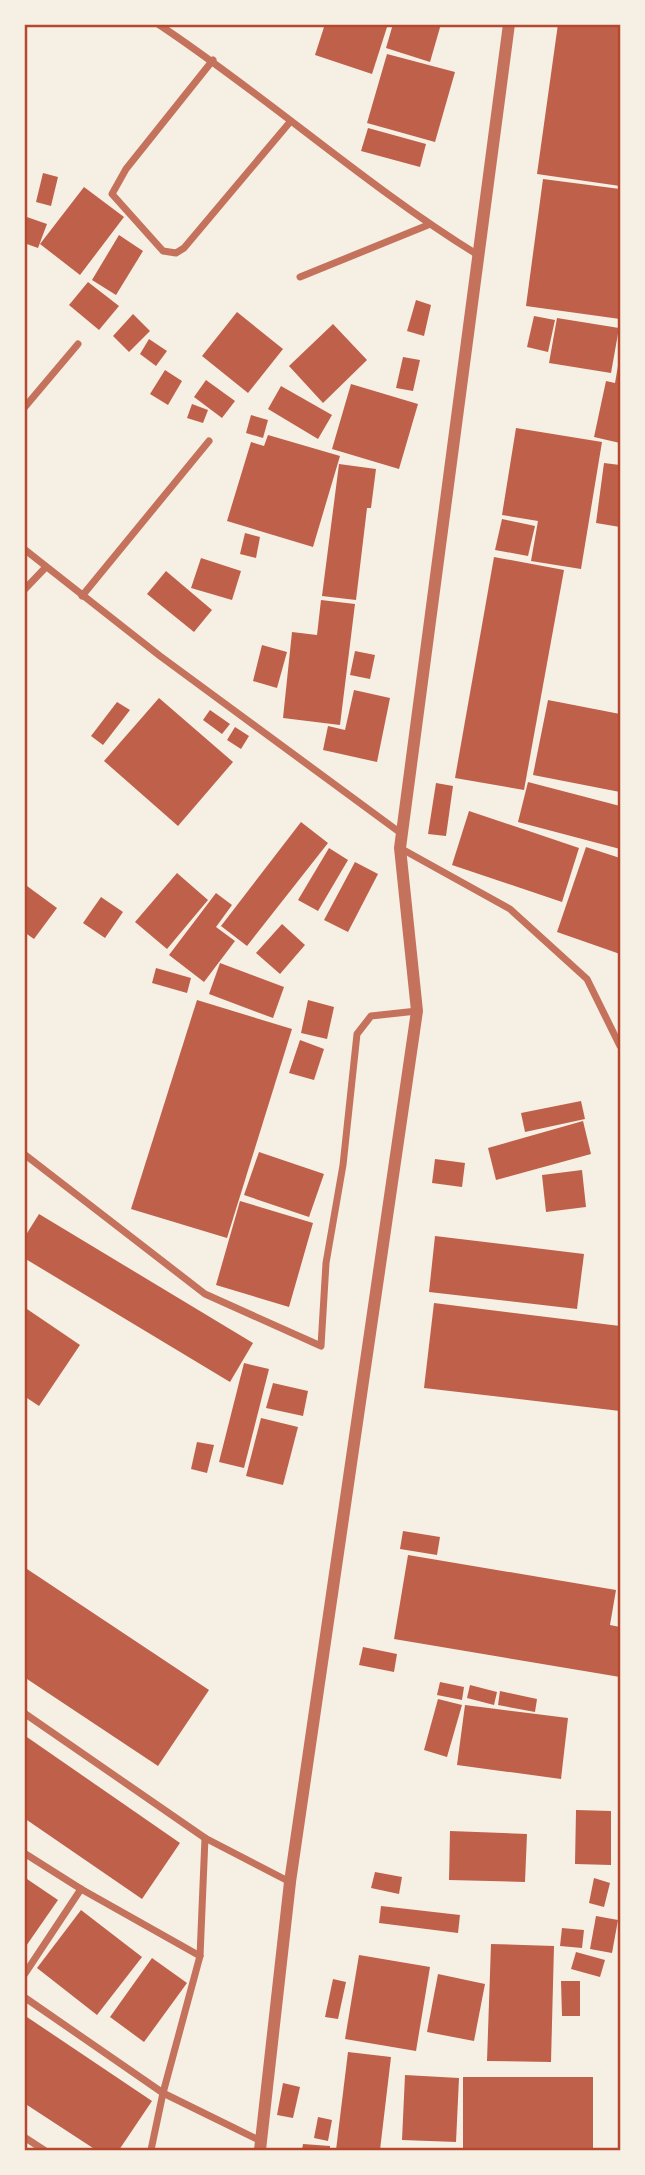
<svg xmlns="http://www.w3.org/2000/svg" width="645" height="2175" viewBox="0 0 645 2175" font-family="Poppins,sans-serif">
<rect width="100%" height="100%" fill="#f6efe4"/>
<!-- building -->
<g fill="#bf614a">
<path d="M325,24H388L372,74L315,55Z"/>
<path d="M393,24H441L430,62L386,48Z"/>
<path d="M558,24H620V186L537,174Z"/>
<path d="M387,54L455,72L435,142L367,123Z"/>
<path d="M368,128L426,144L420,167L361,151Z"/>
<path d="M43,173L58,177L51,206L36,202Z"/>
<path d="M543,179L620,189V319L526,306Z"/>
<path d="M84,187L124,217L80,275L40,244Z"/>
<path d="M24,216L47,224L38,248L24,243Z"/>
<path d="M119,235L143,251L116,295L92,280Z"/>
<path d="M88,282L119,306L99,330L69,305Z"/>
<path d="M416,300L431,305L424,336L407,331Z"/>
<path d="M237,312L283,349L248,393L202,356Z"/>
<path d="M133,314L150,331L129,352L113,336Z"/>
<path d="M534,316L555,320L548,352L527,347Z"/>
<path d="M557,318L619,328L611,373L549,363Z"/>
<path d="M333,324L367,360L323,403L289,366Z"/>
<path d="M149,339L167,351L156,366L140,354Z"/>
<path d="M403,357L420,360L413,391L396,388Z"/>
<path d="M619,360H620V443L594,437L606,381L615,383Z"/>
<path d="M165,370L182,381L168,405L150,394Z"/>
<path d="M206,380L235,401L222,418L194,397Z"/>
<path d="M351,384L418,404L399,469L332,449Z"/>
<path d="M281,386L332,415L318,439L268,409Z"/>
<path d="M192,404L208,410L203,423L187,418Z"/>
<path d="M251,415L268,420L263,438L246,433Z"/>
<path d="M516,428L602,442L581,569L531,561L538,521L502,515Z"/>
<path d="M268,435L340,456L313,547L227,521L251,442L264,446Z"/>
<path d="M604,463L620,465V527L596,523Z"/>
<path d="M339,464L376,469L371,508H367L356,600L322,596Z"/>
<path d="M502,519L535,526L528,556L495,550Z"/>
<path d="M245,533L260,537L256,558L240,554Z"/>
<path d="M494,557L564,570L524,790L455,778Z"/>
<path d="M201,558L241,571L232,600L191,588Z"/>
<path d="M166,571L212,610L194,632L147,594Z"/>
<path d="M321,600L355,604L340,725L283,718L292,632L317,635Z"/>
<path d="M262,645L287,652L277,688L253,681Z"/>
<path d="M355,651L375,655L370,679L350,675Z"/>
<path d="M354,690L390,698L377,762L323,750L328,726L345,730Z"/>
<path d="M159,698L233,762L178,826L104,761Z"/>
<path d="M548,700L620,714V792L533,775Z"/>
<path d="M117,702L130,710L103,745L91,736Z"/>
<path d="M210,710L230,724L222,734L203,720Z"/>
<path d="M235,727L249,736L241,749L227,740Z"/>
<path d="M528,782L620,806V849L518,822Z"/>
<path d="M436,783L453,786L446,836L428,834Z"/>
<path d="M469,811L579,848L562,902L452,865Z"/>
<path d="M301,822L328,843L247,946L221,926Z"/>
<path d="M586,847L620,858V954L557,932Z"/>
<path d="M329,848L348,860L318,911L298,900Z"/>
<path d="M355,862L378,874L348,932L324,920Z"/>
<path d="M177,873L208,900L167,949L135,922Z"/>
<path d="M27,886L57,908L34,939L24,932V890Z"/>
<path d="M216,893L232,905L216,927L235,941L204,982L169,955Z"/>
<path d="M101,897L123,912L105,938L83,923Z"/>
<path d="M282,924L305,945L280,974L256,953Z"/>
<path d="M220,963L284,987L273,1018L209,994Z"/>
<path d="M156,968L191,978L187,993L152,983Z"/>
<path d="M197,1000L292,1029L227,1238L131,1209Z"/>
<path d="M308,1000L334,1007L327,1039L301,1033Z"/>
<path d="M300,1040L324,1049L314,1080L289,1073Z"/>
<path d="M581,1101L585,1119L525,1132L521,1113Z"/>
<path d="M583,1121L591,1154L496,1180L488,1148Z"/>
<path d="M259,1152L324,1174L309,1217L244,1195Z"/>
<path d="M435,1159L465,1163L462,1187L432,1183Z"/>
<path d="M582,1170L586,1207L546,1212L542,1175Z"/>
<path d="M240,1201L313,1223L289,1307L216,1285Z"/>
<path d="M39,1214L253,1343L230,1382L24,1258V1238Z"/>
<path d="M435,1236L584,1254L577,1309L429,1292Z"/>
<path d="M434,1303L620,1326V1411L424,1388Z"/>
<path d="M24,1307L80,1345L39,1406L24,1396Z"/>
<path d="M244,1363L269,1369L244,1468L219,1462Z"/>
<path d="M273,1383L308,1391L303,1416L266,1408Z"/>
<path d="M261,1418L298,1427L283,1485L246,1476Z"/>
<path d="M197,1442L214,1445L207,1473L191,1469Z"/>
<path d="M403,1531L440,1537L437,1555L400,1549Z"/>
<path d="M408,1555L616,1590L610,1625L620,1627V1677L394,1639Z"/>
<path d="M24,1567L209,1690L158,1766L24,1677Z"/>
<path d="M363,1647L397,1654L394,1672L359,1665Z"/>
<path d="M440,1682L464,1687L462,1700L437,1695Z"/>
<path d="M470,1685L497,1692L494,1705L467,1698Z"/>
<path d="M500,1691L537,1699L535,1712L498,1705Z"/>
<path d="M438,1699L462,1705L447,1757L424,1750Z"/>
<path d="M465,1705L568,1718L561,1779L457,1765Z"/>
<path d="M24,1735L180,1843L142,1899L24,1818Z"/>
<path d="M576,1810L611,1811V1865L575,1864Z"/>
<path d="M450,1831L527,1834L525,1882L449,1880Z"/>
<path d="M375,1872L402,1877L399,1894L371,1888Z"/>
<path d="M24,1877L58,1900L24,1949Z"/>
<path d="M594,1878L610,1883L604,1907L589,1903Z"/>
<path d="M381,1906L460,1915L458,1933L379,1923Z"/>
<path d="M81,1910L142,1957L97,2015L37,1968Z"/>
<path d="M596,1916L618,1920L612,1953L590,1949Z"/>
<path d="M562,1928L584,1930L582,1948L560,1946Z"/>
<path d="M491,1944L554,1946L551,2062L487,2061Z"/>
<path d="M576,1952L605,1960L600,1977L571,1969Z"/>
<path d="M359,1955L430,1967L416,2051L345,2039Z"/>
<path d="M152,1958L187,1983L144,2042L110,2017Z"/>
<path d="M438,1974L485,1984L474,2041L427,2032Z"/>
<path d="M333,1979L346,1982L338,2019L325,2017Z"/>
<path d="M561,1981H580V2016H562Z"/>
<path d="M24,2015L152,2101L119,2150H96L24,2103Z"/>
<path d="M348,2052L391,2057L380,2150H336Z"/>
<path d="M405,2075L459,2078L456,2142L402,2140Z"/>
<rect x="463" y="2077" width="130" height="73"/>
<path d="M283,2083L300,2087L293,2118L277,2115Z"/>
<path d="M318,2117L332,2120L328,2141L314,2138Z"/>
<path d="M303,2144L330,2146V2150H302Z"/>
</g>
<g fill="none" stroke-linecap="round" stroke-linejoin="round">
<!-- minor -->
<g stroke="#c5725c" stroke-width="7">
<path d="M158,24C268,97 366,186 478,255"/>
<path d="M213,60L126,169L112,194L163,251L176,253L184,248L290,122"/>
<path d="M300,277L428,225"/>
<path d="M24,408L78,344"/>
<path d="M24,549L160,656L402,834"/>
<path d="M24,590L46,567"/>
<path d="M82,596L209,441"/>
<path d="M400,848L510,909L587,979L620,1046"/>
<path d="M24,1154L205,1294L321,1346L326,1263L343,1165L357,1034L371,1016L417,1011"/>
<path d="M24,1713L205,1838L290,1882"/>
<path d="M24,1853L81,1889L200,1956"/>
<path d="M24,1975L81,1889"/>
<path d="M24,1997L163,2093L261,2141"/>
<path d="M24,2137L44,2150"/>
<path d="M151,2150L163,2093L200,1956L205,1838"/>
</g>
<!-- tertiary -->
<path stroke="#c5725c" stroke-width="12" d="M260,2150L290,1882L417,1011L400,848L509,24"/>
</g>
<!-- border -->
<rect width="645" height="2175" fill="none" stroke="#f6efe4" stroke-width="52"/>
<rect x="26" y="26" width="593" height="2123" fill="none" stroke="#b5482f" stroke-width="2.5"/>
</svg>
